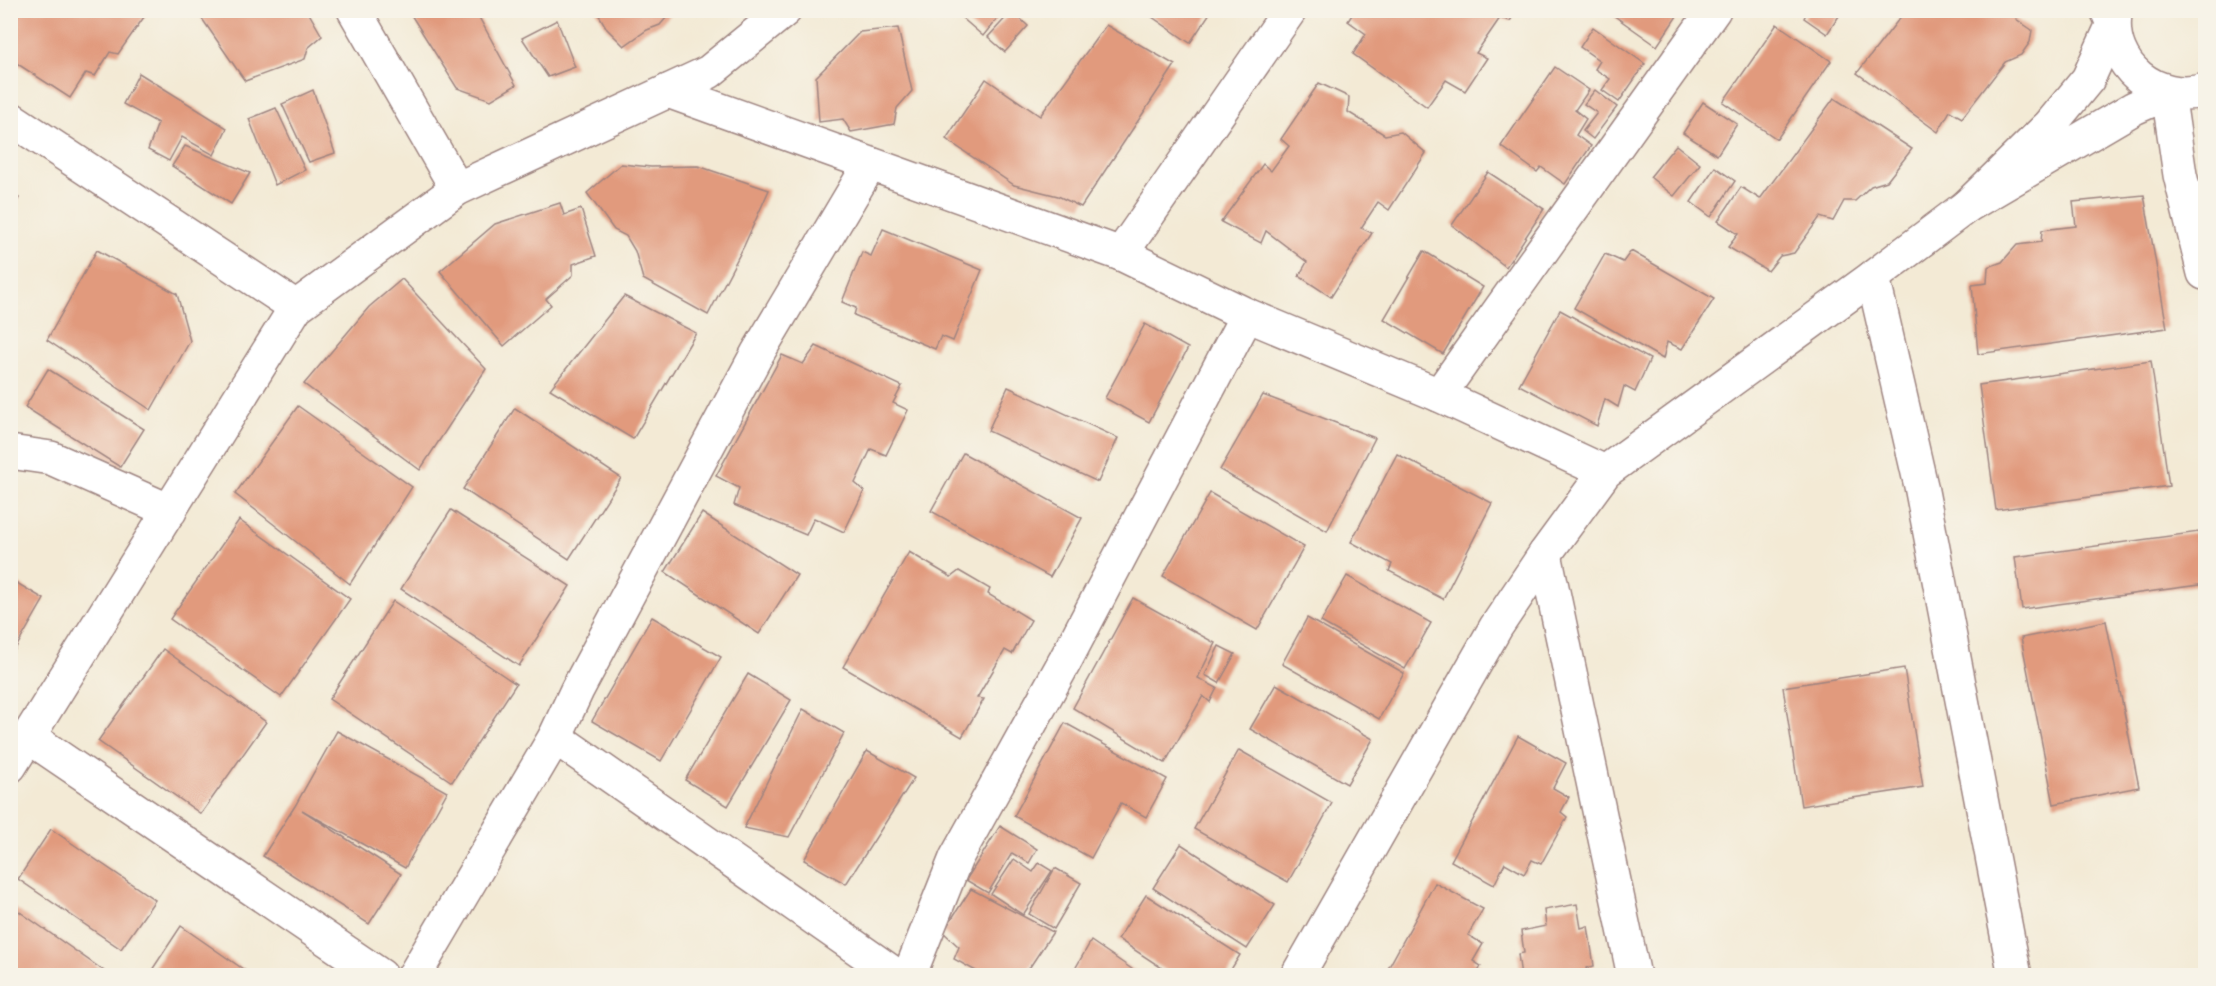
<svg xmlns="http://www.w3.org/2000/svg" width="2216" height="986" viewBox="0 0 2216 986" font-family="'Patrick Hand',sans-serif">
<rect width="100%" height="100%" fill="#f7f3e8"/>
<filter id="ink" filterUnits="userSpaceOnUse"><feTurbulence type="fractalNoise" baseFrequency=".0167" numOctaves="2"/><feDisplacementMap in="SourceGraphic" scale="12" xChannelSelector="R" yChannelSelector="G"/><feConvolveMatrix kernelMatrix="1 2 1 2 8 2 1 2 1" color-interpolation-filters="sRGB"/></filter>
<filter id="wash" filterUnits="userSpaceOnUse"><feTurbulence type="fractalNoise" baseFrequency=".008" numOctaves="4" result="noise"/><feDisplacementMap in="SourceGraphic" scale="24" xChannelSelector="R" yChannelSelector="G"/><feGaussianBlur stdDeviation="1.35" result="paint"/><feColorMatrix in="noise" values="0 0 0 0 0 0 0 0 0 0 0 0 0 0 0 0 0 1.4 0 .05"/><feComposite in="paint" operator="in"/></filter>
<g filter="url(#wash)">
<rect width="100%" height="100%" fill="#f3ead5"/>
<g id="blocks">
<!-- building -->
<g fill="#e19a7d">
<path d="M10,10H149L118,54L110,52L95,76L86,73L70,98L10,59Z"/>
<path d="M196,10H307L322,36L308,48L305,59L245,81Z"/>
<path d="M408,10H475L516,85L491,100L457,88Z"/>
<path d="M596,10H673L660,25L647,30L624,46L607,29Z"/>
<path d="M953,10H1004L983,36Z"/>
<path d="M1142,10H1212L1190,43Z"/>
<path d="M1355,10H1517L1510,21L1500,18L1476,53L1487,58L1465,91L1446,80L1427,107L1353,54L1366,34L1348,21Z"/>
<path d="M1606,10H1681L1657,46Z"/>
<path d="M1808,10H1843L1827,34L1804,18Z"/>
<path d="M1906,10H2022L2016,19L2032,30L2030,42L2021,55L2005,62L1962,118L1950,111L1938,132L1857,73Z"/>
<path d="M1012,11L1028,26L1005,52L988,37Z"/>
<path d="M557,20L575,67L548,77L522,38Z"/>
<path d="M1777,24L1831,61L1777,139L1723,102Z"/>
<path d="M1106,25L1175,65L1081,207L1058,196L1014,185L946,139L986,79L1040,116Z"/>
<path d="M1593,27L1645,64L1619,102L1602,90L1610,79L1595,69L1600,61L1580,47Z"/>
<path d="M898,28L912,91L897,108L894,124L851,132L843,119L819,122L816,77L860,32Z"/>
<path d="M1555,67L1589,90L1575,110L1586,119L1576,135L1591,146L1565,184L1541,167L1537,172L1501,146Z"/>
<path d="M139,73L227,128L214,155L182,137L169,161L148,150L158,123L123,104Z"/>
<path d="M1319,83L1349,97L1348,112L1385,135L1401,132L1426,153L1389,210L1378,202L1361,228L1372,233L1331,297L1299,276L1307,262L1266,231L1261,243L1221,222L1263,164L1271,171L1289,146L1281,139Z"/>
<path d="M313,90L335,153L309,162L282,104Z"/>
<path d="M1595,90L1617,107L1593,139L1583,131L1597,113L1584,104Z"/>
<path d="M1834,98L1912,149L1887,181L1871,186L1855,201H1844L1833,221L1820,217L1794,253L1780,256L1768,271L1728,247L1738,234L1718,221L1741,187L1760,199Z"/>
<path d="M1703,102L1737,124L1717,155L1683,133Z"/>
<path d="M276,108L305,170L275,185L249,119Z"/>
<path d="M1676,145L1700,164L1674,196L1650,177Z"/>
<path d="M185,146L250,173L231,204L172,166Z"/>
<path d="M621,164L651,167L698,166L769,190L744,246L708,315L643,279L635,251L626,236L614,230L587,193Z"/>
<path d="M1715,167L1735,181L1711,217L1691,202Z"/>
<path d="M1488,172L1544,209L1506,267L1452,225Z"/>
<path d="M10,193L19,198L10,213Z"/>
<path d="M2144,195L2167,328L1978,354L1972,285L1987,283L1988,267L2002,262L2017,245L2041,242L2042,230L2076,226L2073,202Z"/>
<path d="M560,203L564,215L581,209L596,256L573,264V275L546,299L551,305L504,346L440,271L495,224Z"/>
<path d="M883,229L982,270L953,341L941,336L935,349L854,315L856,308L842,302L862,252L871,256Z"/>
<path d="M97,250L177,294L190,341L151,410L47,340Z"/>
<path d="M1424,251L1483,287L1443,354L1384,319Z"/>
<path d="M1631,251L1714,299L1682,349L1667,342L1663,359L1574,308L1605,254L1623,262Z"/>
<path d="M402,279L486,369L420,470L304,384L369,307Z"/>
<path d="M624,296L696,333L633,439L550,389Z"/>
<path d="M1560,310L1650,359L1635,392L1624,386L1618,407L1605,399L1597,426L1519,385Z"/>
<path d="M1145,324L1188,348L1149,422L1105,398Z"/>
<path d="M816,346L902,386L893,403L908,410L886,455L871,449L855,483L864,491L844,532L814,518L806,535L734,505L739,488L716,476L782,355L803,364Z"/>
<path d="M2151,361L2169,486L1996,510L1979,385Z"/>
<path d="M48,369L144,429L120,467L25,407Z"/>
<path d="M1008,387L1118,438L1098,482L988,431Z"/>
<path d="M1263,395L1375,438L1327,531L1220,470Z"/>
<path d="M298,406L412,487L350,584L235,494Z"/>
<path d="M515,408L621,478L569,559L463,489Z"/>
<path d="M963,453L1082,518L1050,577L931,511Z"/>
<path d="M1397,454L1492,503L1443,599L1389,571L1392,564L1351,542Z"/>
<path d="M1210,493L1304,547L1257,630L1163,576Z"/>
<path d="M451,510L570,586L519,666L401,589Z"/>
<path d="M702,513L797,575L759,634L665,572Z"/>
<path d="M239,520L350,599L281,697L170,619Z"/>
<path d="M2206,531V584L2022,609L2015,557Z"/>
<path d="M909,552L951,577L959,571L990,589L988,594L1031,620L1012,654L1005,650L977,698L984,699L962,737L843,667Z"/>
<path d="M1347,576L1431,623L1405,669L1321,622Z"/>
<path d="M10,579L44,599L10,658Z"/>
<path d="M1133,598L1215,643L1198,678L1217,688L1210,702L1203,696L1165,763L1073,708Z"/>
<path d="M393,601L516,684L452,782L329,699Z"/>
<path d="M652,617L721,657L661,761L592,721Z"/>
<path d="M1307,618L1404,673L1379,719L1282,664Z"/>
<path d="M2106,621L2139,787L2054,804L2021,638Z"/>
<path d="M1219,646L1235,654L1219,683L1205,675Z"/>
<path d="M163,649L266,722L201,814L98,741Z"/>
<path d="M1904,668L1923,787L1801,806L1783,687Z"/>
<path d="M748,674L791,700L728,806L685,780Z"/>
<path d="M1276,684L1373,739L1347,784L1250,729Z"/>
<path d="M803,709L844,733L789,837L744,828Z"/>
<path d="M1065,723L1167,779L1146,817L1121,803L1091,858L1014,816Z"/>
<path d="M337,731L447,792L405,868L302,810L401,874L369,924L263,856L295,806Z"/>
<path d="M1518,736L1566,763L1553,788L1569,797L1561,812L1567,817L1541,864L1532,860L1524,874L1505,863L1494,885L1451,861Z"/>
<path d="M1239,750L1332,803L1288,882L1194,829Z"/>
<path d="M867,751L914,778L846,884L804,860Z"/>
<path d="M1000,826L1037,849L1029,863L1012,853L988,893L966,880Z"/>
<path d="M51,829L155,900L121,949L18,879Z"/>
<path d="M1181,844L1275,905L1247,949L1153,888Z"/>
<path d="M1014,859L1033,872L1039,863L1052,871L1023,915L991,894Z"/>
<path d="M1055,868L1081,883L1054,929L1029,914Z"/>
<path d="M1435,883L1483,909L1468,935L1483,944L1473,961L1481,966L1476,976H1384Z"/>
<path d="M971,889L1053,932L1024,976H985L954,959L959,947L943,932Z"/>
<path d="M1146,895L1240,955L1227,976H1174L1118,939Z"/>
<path d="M1577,904L1581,928L1588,926L1594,966L1586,968L1588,976H1521L1518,954L1524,953L1521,931L1546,926L1544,910Z"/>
<path d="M10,905L104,971L101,976H10Z"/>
<path d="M181,926L253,976H148Z"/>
<path d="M1091,941L1142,976H1071Z"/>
</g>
</g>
</g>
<g filter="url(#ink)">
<use href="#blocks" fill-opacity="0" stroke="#9e8480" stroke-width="1.5"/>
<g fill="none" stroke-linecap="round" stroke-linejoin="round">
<!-- minor casing -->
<g stroke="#9e8480" stroke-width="36">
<g id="minor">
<path d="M354,10L457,189"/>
<path d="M2107,10L2113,24L2088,79L2050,125L1967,206L2134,108L2168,93L2180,175L2204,273L2206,257"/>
<path d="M2115,14C2108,66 2156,104 2206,90"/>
<path d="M668,91L1121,254L1247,315L1439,395L1605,472"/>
<path d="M10,118L296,307"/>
<path d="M1121,254L1290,10"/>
<path d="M1873,277L1921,486L2015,976"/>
<path d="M1439,395L1714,10"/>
<path d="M10,452L51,458L170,511"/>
<path d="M1545,554L1634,976"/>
<path d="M29,737L381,976"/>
<path d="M555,737L897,976"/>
<path d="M414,976L555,737L577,690L757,354L870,164"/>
<path d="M909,976L956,858L1065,661L1247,315"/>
<path d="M1297,976L1496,627L1545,554L1605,472L1873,277L1967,206"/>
</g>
</g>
<!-- major casing -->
<g stroke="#9e8480" stroke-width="36">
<path id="major" d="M10,766L296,307L457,189L709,72L785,10"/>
</g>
<!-- minor -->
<use href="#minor" stroke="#fff" stroke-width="33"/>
<!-- major -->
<use href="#major" stroke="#fff" stroke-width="33"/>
</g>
</g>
<!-- margin -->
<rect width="2216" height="986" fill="none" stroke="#f7f3e8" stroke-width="36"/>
</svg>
